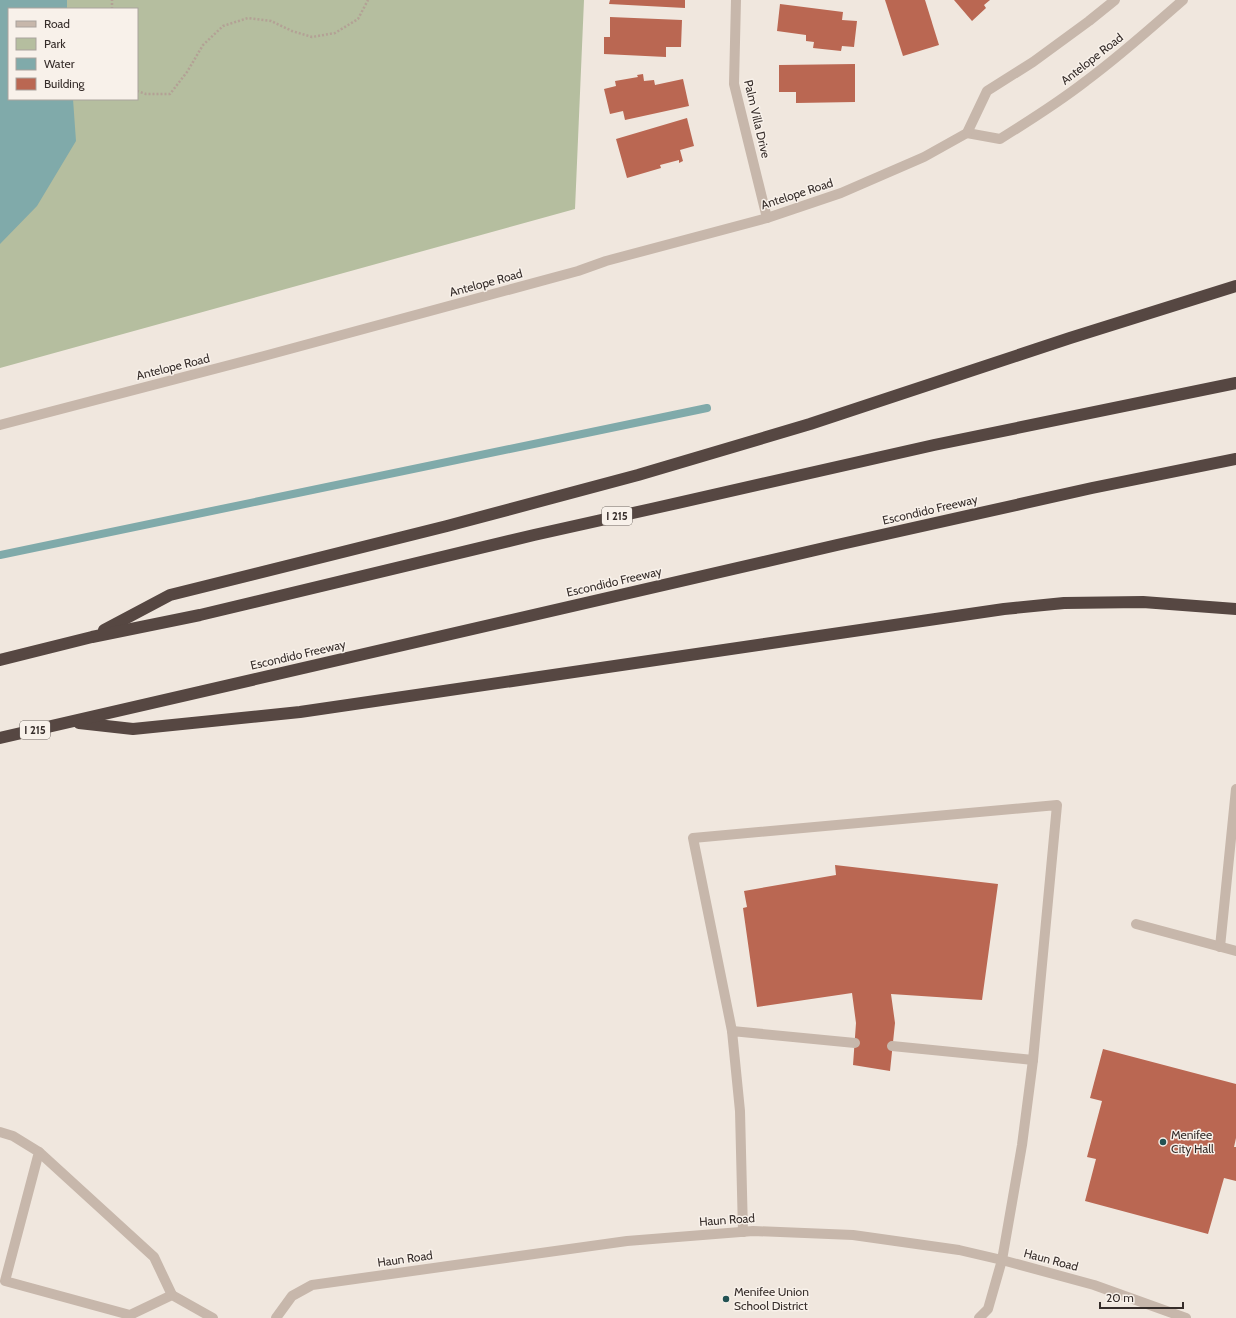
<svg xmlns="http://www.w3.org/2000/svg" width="1236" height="1318" viewBox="0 0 1236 1318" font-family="Cabin,sans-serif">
<rect width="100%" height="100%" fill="#f0e7de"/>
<!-- green -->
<path fill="#b5be9f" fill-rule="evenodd" d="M0,0H584L575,209L0,368ZM9,9H137V99H9Z"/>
<!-- water -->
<path fill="#80aaaa" d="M0,0H67V9H9V99H73L76,141L37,206L0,244Z"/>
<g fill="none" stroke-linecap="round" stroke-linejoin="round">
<!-- stream -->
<path stroke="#80aaaa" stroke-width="8" d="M0,555L707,408"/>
</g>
<!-- building -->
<g fill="#ba6752">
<path d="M610,0H685V8L609,4Z"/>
<path d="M885,0H925L939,45L903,56Z"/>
<path d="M954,0H990L984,5L986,8L972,21Z"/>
<path d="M780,4L843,12L842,20L857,21L854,47L842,46L841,51L813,48L814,42L806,41V35L777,31Z"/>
<path d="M610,17L682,20L681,47H666V57L604,54V37H610Z"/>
<path d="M855,64V102L796,103V92H779V65Z"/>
<path d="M643,74L644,81L654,80L655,85L683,79L689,106L625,120L623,111L610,114L604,89L616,86L615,81L638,77L637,75Z"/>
<path d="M687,118L694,146L680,150L683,161L679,163V160L660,165L661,168L627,178L616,139Z"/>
<path d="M835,865L998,884L982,1000L891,994L895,1023L890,1071L853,1065L856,1023L852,993L757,1007L743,908L747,907L744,891L836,875Z"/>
<path d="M1103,1049L1236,1084V1138L1234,1147H1236V1181L1224,1178L1208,1234L1085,1201L1096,1159L1087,1157L1102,1101L1090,1098Z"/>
</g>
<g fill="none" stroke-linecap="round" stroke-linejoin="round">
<!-- path -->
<g stroke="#b3a195" stroke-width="2.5" stroke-dasharray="2 2" stroke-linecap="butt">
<path d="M112,9V0"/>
<path d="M137,91L146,94H170L187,72L203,45L223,26L248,18L271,21L292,31L312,37L335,33L358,19L368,0"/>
</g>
<!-- service -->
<g stroke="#c7b7ab" stroke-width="10">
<path d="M1136,924L1236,951"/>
<path d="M1220,947L1236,789"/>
<path d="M732,1031L693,838L1057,805L1033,1060"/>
<path d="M892,1046L1033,1060L1022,1145L1002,1260L988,1309L979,1318"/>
<path d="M0,1132L13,1136L39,1152L5,1281L130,1315L172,1295L213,1318"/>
<path d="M39,1152L154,1257L172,1295"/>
<path d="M743,1232L740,1111L732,1031L855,1043"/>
</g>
<!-- minor -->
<g stroke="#c7b7ab" stroke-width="10">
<path d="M736,0L734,84L767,218"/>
<path d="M276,1318L292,1296L312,1285L627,1241L753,1231L853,1235L959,1250L1002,1260L1094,1285L1186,1318"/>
</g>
<!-- tertiary -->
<g stroke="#c7b7ab" stroke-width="10">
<path d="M967,133L1000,139C1029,121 1059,102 1086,81C1120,56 1151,28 1183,0"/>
<path d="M0,425L264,356L578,271L606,261L767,218L841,193L924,157L967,133L987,91L1033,62L1089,21L1115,0"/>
</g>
<!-- motorway -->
<g stroke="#564742" stroke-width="12">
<path d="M104,630L170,595L447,526L638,475L810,424L1070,338L1236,286"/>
<path d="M0,660L92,637L200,615L534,535L651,509L934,445L1236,383"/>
<path d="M79,723L133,729L300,712L1004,609L1064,603L1143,602L1236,609"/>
<path d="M0,738L837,545L1092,488L1236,459"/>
</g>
</g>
<!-- markers -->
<g fill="#235253" stroke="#f8f1ea" stroke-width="1.5">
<circle cx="1163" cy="1142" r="4"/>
<circle cx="726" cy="1299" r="4"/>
</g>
<g text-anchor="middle" stroke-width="3" stroke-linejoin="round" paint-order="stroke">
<!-- shield labels -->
<g fill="#f8f1ea" stroke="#706864" stroke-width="1">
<rect x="602" y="507" width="30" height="18" rx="3"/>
<rect x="20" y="721" width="30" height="18" rx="3"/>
</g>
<g font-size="11" font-weight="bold" fill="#362d2a">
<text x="617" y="520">I 215</text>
<text x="35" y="734">I 215</text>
</g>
<!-- street labels -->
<g font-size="12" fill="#362d2a" stroke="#f8f1ea">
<text transform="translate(1092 59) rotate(-38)" y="4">Antelope Road</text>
<text transform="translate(757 119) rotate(77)" y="4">Palm Villa Drive</text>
<text transform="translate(797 194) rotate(-18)" y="4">Antelope Road</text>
<text transform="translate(486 283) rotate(-15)" y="4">Antelope Road</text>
<text transform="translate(173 367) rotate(-14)" y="4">Antelope Road</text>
<text transform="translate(930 510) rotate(-13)" y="4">Escondido Freeway</text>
<text transform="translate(614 582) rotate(-13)" y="4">Escondido Freeway</text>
<text transform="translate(298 655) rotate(-13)" y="4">Escondido Freeway</text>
<text transform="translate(727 1220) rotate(-4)" y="4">Haun Road</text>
<text transform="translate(405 1259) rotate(-8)" y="4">Haun Road</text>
<text transform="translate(1051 1260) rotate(15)" y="4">Haun Road</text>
</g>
<!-- poi labels -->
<g font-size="12" fill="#362d2a" stroke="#f8f1ea" text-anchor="start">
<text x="1171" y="1139">Menifee<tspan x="1171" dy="14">City Hall</tspan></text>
<text x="734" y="1296">Menifee Union<tspan x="734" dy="14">School District</tspan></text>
</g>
</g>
<!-- legend -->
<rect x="8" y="8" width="130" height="92" fill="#f8f1ea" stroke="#aaa39d"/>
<rect x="16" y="21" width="20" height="6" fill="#c7b7ab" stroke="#aaa39d"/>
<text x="44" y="28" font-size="12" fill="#362d2a">Road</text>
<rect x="16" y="38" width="20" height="12" fill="#b5be9f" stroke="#aaa39d"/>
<text x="44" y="48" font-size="12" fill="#362d2a">Park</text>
<rect x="16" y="58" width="20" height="12" fill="#80aaaa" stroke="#aaa39d"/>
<text x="44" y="68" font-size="12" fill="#362d2a">Water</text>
<rect x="16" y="78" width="20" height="12" fill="#ba6752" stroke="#aaa39d"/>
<text x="44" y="88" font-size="12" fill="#362d2a">Building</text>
<!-- scale -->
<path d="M1100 1302v6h83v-6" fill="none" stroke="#362d2a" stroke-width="2"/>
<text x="1106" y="1302" font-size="12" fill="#362d2a" stroke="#f8f1ea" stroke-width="3" paint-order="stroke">20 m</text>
</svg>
